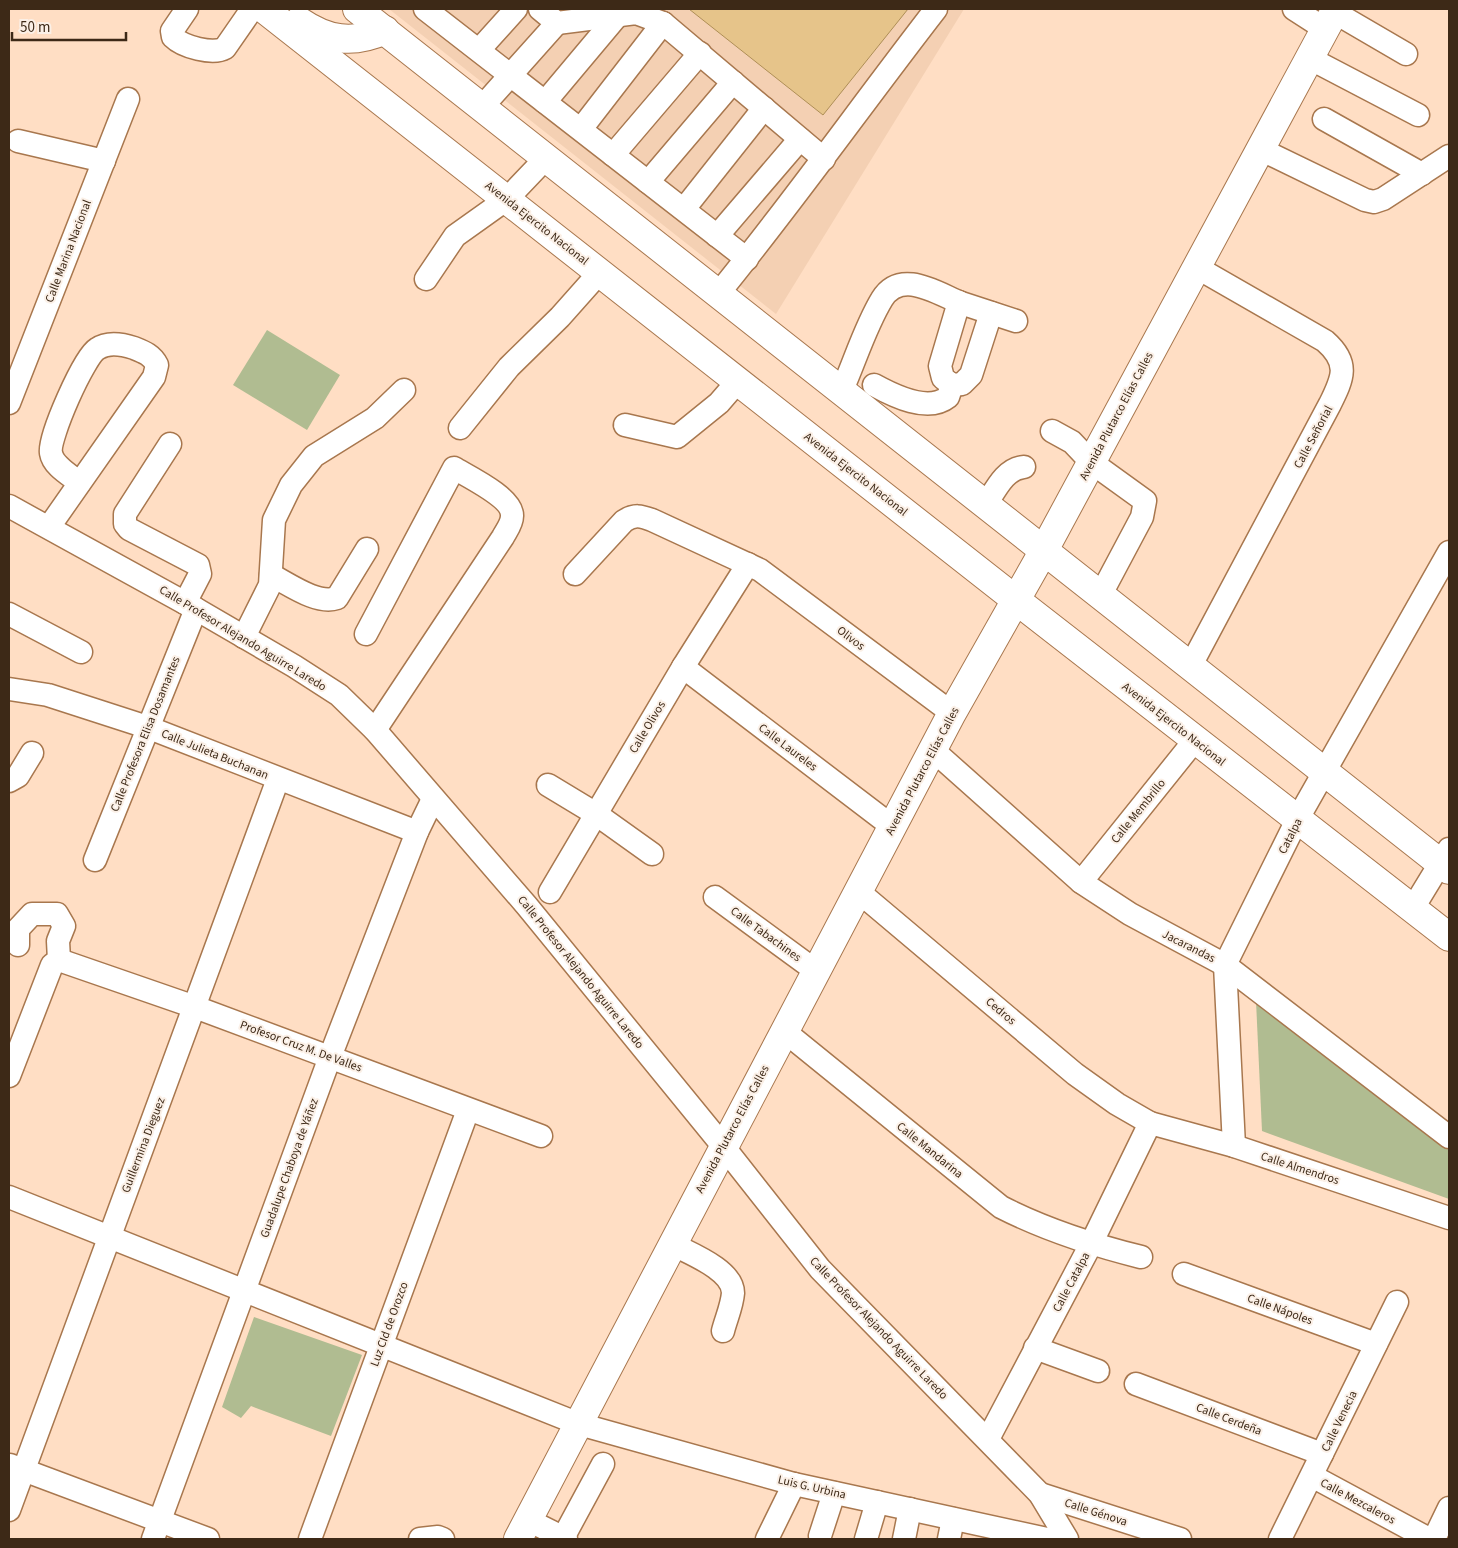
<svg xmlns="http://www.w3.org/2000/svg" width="1458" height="1548" viewBox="0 0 1458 1548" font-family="'Source Sans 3',sans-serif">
<rect width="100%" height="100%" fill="#ffdec4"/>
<!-- built -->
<path fill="#f4d0b3" d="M389,9H964L776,314Z"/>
<!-- park -->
<g fill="#b0bc91">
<path d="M267,330L340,375L307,430L233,385Z"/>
<path d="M1256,1001L1449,1150V1199L1262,1131Z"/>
<path d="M254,1317L362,1355L331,1436L251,1406L241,1418L222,1407Z"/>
</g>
<!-- building -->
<path fill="#e6c48a" stroke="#ae8e56" d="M689,9H908L823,115Z"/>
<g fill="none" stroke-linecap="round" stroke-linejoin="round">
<!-- minor casing -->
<g stroke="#a8774e" stroke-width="25">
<g id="minor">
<path d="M187,9L172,31L173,37C183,47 213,55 225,48L252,9"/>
<path d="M425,9L747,259"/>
<path d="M540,9L557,23L636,13L663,23L824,159"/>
<path d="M1294,9L1325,29"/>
<path d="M1334,12L1406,54"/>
<path d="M479,50L516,9"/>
<path d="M1309,58L1418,115"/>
<path d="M545,102L618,15"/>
<path d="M482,107L557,23"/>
<path d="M1324,119L1422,174"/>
<path d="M581,129L663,23"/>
<path d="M18,141L104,161"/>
<path d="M1260,149L1365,200L1374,202L1383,199L1449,156"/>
<path d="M613,155L700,53"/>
<path d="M648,182L733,82"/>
<path d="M684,209L764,108"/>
<path d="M717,236L800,139"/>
<path d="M426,279L455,236L507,199L546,158"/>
<path d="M718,294C794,201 863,103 936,9"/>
<path d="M959,302L940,366L943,378L952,385L962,384L971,375L991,313"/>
<path d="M874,385C894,396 928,413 948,397L952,385"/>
<path d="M842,390C855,361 865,327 882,299C901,268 938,294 961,303C979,309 998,315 1016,321"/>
<path d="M9,403L128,99"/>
<path d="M625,425L677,437L719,403L738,381"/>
<path d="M460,428L509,367L560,317L600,272"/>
<path d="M1052,431L1072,442L1091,462L1145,501L1142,517L1100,596"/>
<path d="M170,444L125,514V524L129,529L198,565L200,574L185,603"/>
<path d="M9,506L196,609L294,666L339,695L375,730L527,906L723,1146L820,1269L1040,1494L1067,1539"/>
<path d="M985,506C995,491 1005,468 1024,467"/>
<path d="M49,527L154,377L157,365C152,355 144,352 134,348C122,344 107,342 97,349C84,357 48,438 51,453C53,466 70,475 80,483"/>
<path d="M575,574L624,521C635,514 641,516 652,520L760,570L952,713"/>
<path d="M271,575C289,584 317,605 337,598L367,549"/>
<path d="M9,614L81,652"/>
<path d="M366,634L454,468C469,477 513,498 512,516C512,524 506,531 503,537L375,730"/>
<path d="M244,637L270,585L274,520L291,485L314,456L375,418L404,390"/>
<path d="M1191,665L1330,404C1343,378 1350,363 1325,341L1196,267"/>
<path d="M683,667L893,827"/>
<path d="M9,689L48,695L147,727L417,832"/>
<path d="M934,751L1081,882L1130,914L1225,965L1449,1137"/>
<path d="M9,781L18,776L32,753"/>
<path d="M548,785L596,814L652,854"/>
<path d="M95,860L196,609"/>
<path d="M1081,882L1195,740"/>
<path d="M550,892L683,667L748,564"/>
<path d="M859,892L1075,1074L1117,1104L1150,1123L1234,1146L1449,1218"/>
<path d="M715,897L816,971"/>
<path d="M1413,908L1449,849"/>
<path d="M18,945V929L32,914H57L64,926L58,941L59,960"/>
<path d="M59,960L195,1007L541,1136"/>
<path d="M784,1031L1001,1207C1046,1230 1093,1245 1141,1257"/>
<path d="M9,1076L52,965L59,960"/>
<path d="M1234,1146L1225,965L1297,820L1449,552"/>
<path d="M9,1197L579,1424L794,1484L1047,1539"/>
<path d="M672,1244C691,1254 733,1270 733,1293C732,1306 726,1319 723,1331"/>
<path d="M1184,1274L1376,1344"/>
<path d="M1035,1348L1098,1371"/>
<path d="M1136,1384L1322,1454"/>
<path d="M988,1439L1091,1244L1150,1123"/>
<path d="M10,1465L208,1539"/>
<path d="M1312,1476L1429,1539"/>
<path d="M1040,1494L1180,1539"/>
<path d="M9,1510L278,779"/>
<path d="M528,1520L566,1539"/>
<path d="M820,1536L834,1493"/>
<path d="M563,1538L603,1464"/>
<path d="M153,1539L330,1057L417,832L433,799"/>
<path d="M310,1539L468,1110"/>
<path d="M420,1539L438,1537L443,1539"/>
<path d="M767,1539L794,1484"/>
<path d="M866,1539L877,1502"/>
<path d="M904,1539L910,1509"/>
<path d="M949,1539L953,1519"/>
<path d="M1280,1539L1397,1302"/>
<path d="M1434,1539L1449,1508"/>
</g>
</g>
<!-- major casing -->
<g stroke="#a8774e" stroke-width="30">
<g id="major">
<path d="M264,9L1016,600L1449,937"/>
<path d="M357,9L1449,870"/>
<path d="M299,21C327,40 352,45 385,30"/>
<path d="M518,1539L952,713L1043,552L1336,9"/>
</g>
</g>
<!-- minor -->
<use href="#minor" stroke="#fff" stroke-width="22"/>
<!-- major -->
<use href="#major" stroke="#fff" stroke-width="28"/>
</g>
<g text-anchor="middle" stroke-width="4" stroke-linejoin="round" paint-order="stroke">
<!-- street labels -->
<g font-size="12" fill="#3d2917" stroke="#fbf0e7">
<text transform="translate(537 223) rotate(38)" y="4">Avenida Ejercito Nacional</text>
<text transform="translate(68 251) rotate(-69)" y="4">Calle Marina Nacional</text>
<text transform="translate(1116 416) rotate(-62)" y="4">Avenida Plutarco Elías Calles</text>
<text transform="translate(1313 437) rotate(-62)" y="4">Calle Señorial</text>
<text transform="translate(856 474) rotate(38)" y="4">Avenida Ejercito Nacional</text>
<text transform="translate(243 638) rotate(31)" y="4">Calle Profesor Alejando Aguirre Laredo</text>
<text transform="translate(851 638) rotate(37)" y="4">Olivos</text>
<text transform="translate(1174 724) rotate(38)" y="4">Avenida Ejercito Nacional</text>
<text transform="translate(647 727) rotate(-59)" y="4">Calle Olivos</text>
<text transform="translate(145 734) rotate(-68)" y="4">Calle Profesora Elisa Dosamantes</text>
<text transform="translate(788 747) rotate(37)" y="4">Calle Laureles</text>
<text transform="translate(215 754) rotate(22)" y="4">Calle Julieta Buchanan</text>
<text transform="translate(922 771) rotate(-62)" y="4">Avenida Plutarco Elías Calles</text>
<text transform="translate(1138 811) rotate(-51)" y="4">Calle Membrillo</text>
<text transform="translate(1290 836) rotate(-63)" y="4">Catalpa</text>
<text transform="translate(766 934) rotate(36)" y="4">Calle Tabachines</text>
<text transform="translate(1189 946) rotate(27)" y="4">Jacarandas</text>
<text transform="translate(581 972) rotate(51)" y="4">Calle Profesor Alejando Aguirre Laredo</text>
<text transform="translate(1001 1011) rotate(40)" y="4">Cedros</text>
<text transform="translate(301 1046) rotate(20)" y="4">Profesor Cruz M. De Valles</text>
<text transform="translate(732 1129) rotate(-62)" y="4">Avenida Plutarco Elías Calles</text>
<text transform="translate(143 1145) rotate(-69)" y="4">Guillermina Dieguez</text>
<text transform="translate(930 1150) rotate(39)" y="4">Calle Mandarina</text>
<text transform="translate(289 1168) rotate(-70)" y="4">Guadalupe Chaboya de Yáñez</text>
<text transform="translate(1300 1168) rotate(18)" y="4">Calle Almendros</text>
<text transform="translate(1071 1282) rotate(-62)" y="4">Calle Catalpa</text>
<text transform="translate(1280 1309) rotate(20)" y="4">Calle Nápoles</text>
<text transform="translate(389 1324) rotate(-70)" y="4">Luz CId de Orozco</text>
<text transform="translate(879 1328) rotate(46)" y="4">Calle Profesor Alejando Aguirre Laredo</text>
<text transform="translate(1229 1419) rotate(21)" y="4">Calle Cerdeña</text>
<text transform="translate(1339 1421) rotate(-64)" y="4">Calle Venecia</text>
<text transform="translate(812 1487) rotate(13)" y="4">Luis G. Urbina</text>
<text transform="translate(1358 1501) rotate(28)" y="4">Calle Mezcaleros</text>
<text transform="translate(1096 1512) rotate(18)" y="4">Calle Génova</text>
</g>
</g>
<!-- border -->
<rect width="1458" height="1548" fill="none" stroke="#3d2917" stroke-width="20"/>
<!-- scale -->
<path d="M12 32v8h114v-8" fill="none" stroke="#3d2917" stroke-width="2.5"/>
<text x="20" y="32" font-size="15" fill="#3d2917" stroke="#fbf0e7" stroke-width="4" paint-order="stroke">50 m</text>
</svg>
